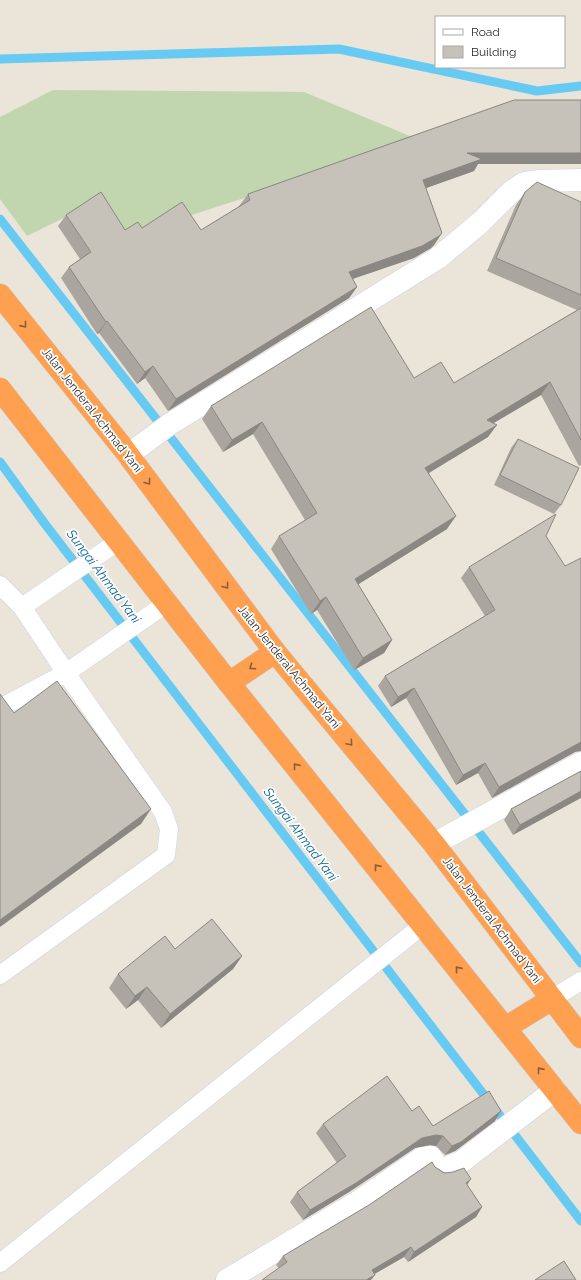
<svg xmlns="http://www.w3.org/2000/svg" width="581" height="1280" viewBox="0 0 581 1280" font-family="Raleway,sans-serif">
<rect width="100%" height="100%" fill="#ebe4d9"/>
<!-- cemetery -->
<path fill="#c1d6af" d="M53,90L304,92L422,141L114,240L88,206L27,236L0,199V117Z"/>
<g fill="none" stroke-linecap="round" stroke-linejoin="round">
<!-- stream -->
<g stroke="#67caf3" stroke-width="9">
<path d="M0,59L339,49L537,91L581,86"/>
<path d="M0,219L581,963"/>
<path d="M0,462L45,524L581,1221"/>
</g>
<!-- lane casing -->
<g stroke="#ced1e2" stroke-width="19">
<g id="lane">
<path d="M0,585L22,607L66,673L0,708"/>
<path d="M22,607L119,541"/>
<path d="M0,975L166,855L169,829L163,812L66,673L167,603"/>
<path d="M552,999L581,981"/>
<path d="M0,1263L423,925"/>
</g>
</g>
<!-- street casing -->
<g stroke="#ced1e2" stroke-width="23">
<g id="street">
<path d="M128,455L170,424L438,258L481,222L511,192L524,183L537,181L581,180"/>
<path d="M434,844L581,763"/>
<path d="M227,1280L356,1203L422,1158L431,1157L439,1169L442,1170L461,1162L555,1090"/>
</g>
</g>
<!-- highway casing -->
<g stroke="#c7c7c7" stroke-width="23">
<g id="highway">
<path d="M0,295L123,448L275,652L434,844L581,1037"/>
<path d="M0,389L229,683L581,1123"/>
<path d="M229,683L275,652"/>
<path d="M505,1028L552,999"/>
</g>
</g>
<!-- lane -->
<use href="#lane" stroke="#fff" stroke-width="18"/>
<!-- street -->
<use href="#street" stroke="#fff" stroke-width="22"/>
<!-- highway -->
<use href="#highway" stroke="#ffa050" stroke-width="22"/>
</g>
<!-- wall -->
<g fill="#aaa69f">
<path d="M514,100L581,164H478L474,171L426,188L442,233L434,245L431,248L414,258L353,279L357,287L349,298L168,411L145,378L137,384L99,333L97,334L61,278L69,267L80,259L58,226L66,215L125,230L142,228L201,230L240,206H239L248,194Z"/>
<path d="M525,192L581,202V465L579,466L541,395L494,423L488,437L429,473L447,529L358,584L392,640L384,653L354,670L317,610L311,614L271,549L279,536L305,520L253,434L223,452L202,419L211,406L414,378L454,383L577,310L487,271L516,205Z"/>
<path d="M518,439L561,505L554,514L494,485L511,448Z"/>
<path d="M546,536L575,752L492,798L478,773L456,785L406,698L391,707L378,686L385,676L485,616L461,578L469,567Z"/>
<path d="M581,771L513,835L504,820L511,809Z"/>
<path d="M175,949L242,956L233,969L161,1028L138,1000L126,1009L109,988L118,974Z"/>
<path d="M412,1111L433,1126L495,1121L455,1151L445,1155L436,1146L430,1145L415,1148L349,1192L303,1220L290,1202L297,1192L337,1163L316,1133L323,1124Z"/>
<path d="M435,1167L467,1185L482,1207L476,1217L408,1262L404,1257L374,1274L279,1268L276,1265L283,1256Z"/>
</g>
<!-- shaded-wall -->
<g fill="#8b8782">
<path d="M467,153H581V164H478L474,171L415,192L423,180Z"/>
<path d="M442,233L434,245L431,248L414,258L340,283L349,272Z"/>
<path d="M357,287L349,298L168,411L176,399Z"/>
<path d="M107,321L99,333L97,334L106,322Z"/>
<path d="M153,366L145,378L137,384L145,372Z"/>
<path d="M550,382L541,395L478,432L487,420Z"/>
<path d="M262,422L253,434L223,452L232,440Z"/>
<path d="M497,425L488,437L417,480L425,468Z"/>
<path d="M456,516L447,529L346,592L355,579Z"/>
<path d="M326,597L317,610L311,614L320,601Z"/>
<path d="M392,640L384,653L354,670L363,658Z"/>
<path d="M414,688L406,698L391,707L398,697Z"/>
<path d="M581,742V751L575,752L492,798L499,787Z"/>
<path d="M485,763L478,773L456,785L463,775Z"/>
<path d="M581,791V798L513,835L520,825Z"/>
<path d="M151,809L141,824L0,927V920Z"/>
<path d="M242,956L233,969L161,1028L170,1014Z"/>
<path d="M147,987L138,1000L126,1009L135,996Z"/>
<path d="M501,1111L495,1121L455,1151L445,1155L452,1146Z"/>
<path d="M436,1135L443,1136L436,1146L430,1145L415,1148L349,1192L303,1220L310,1210L422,1138Z"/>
<path d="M471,1179L465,1188L466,1183Z"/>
<path d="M482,1207L476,1217L408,1262L414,1252Z"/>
<path d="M411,1247L404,1257L366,1279L372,1270Z"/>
<path d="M375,1275L371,1280H366Z"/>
</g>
<!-- building -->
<g fill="#c6c1b9" stroke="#8b8782">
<path d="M514,100H581V153H467L482,159L423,180L442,233L439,236L422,246L349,272L357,287L176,399L153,366L145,372L107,321L106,322L69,267L91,252L66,215L101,192L125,230L138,222L142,228L182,202L201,230L250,200L248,194Z"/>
<path d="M537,182L581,202V295L496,258L525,192Z"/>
<path d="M371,307L414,378L441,362L454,383L581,308V440L550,382L487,420L497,425L425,468L456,516L355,579L392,640L363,658L326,597L320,601L279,536L317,513L262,422L232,440L211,406Z"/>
<path d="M518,439L579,468L561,505L500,475Z"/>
<path d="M556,514L546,536L565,566L581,558V742L499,787L485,763L463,775L414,688L398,697L385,676L495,610L469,567Z"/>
<path d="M57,681L151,809L0,920V694L14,713Z"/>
<path d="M581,771V791L520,825L511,809Z"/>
<path d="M212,919L242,956L170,1014L147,987L135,996L118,974L165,936L175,949Z"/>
<path d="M387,1076L412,1111L419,1106L433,1126L489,1091L501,1111L461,1142L452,1146L443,1136L436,1135L422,1138L356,1183L310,1210L297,1192L346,1156L323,1124Z"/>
<path d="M432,1162L435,1167L444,1173L453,1172L464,1168L471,1179L466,1183L482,1207L414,1252L411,1247L372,1270L375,1275L366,1280H262L287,1262L283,1256L369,1205Z"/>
<path d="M564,1261L576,1280H535Z"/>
</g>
<!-- one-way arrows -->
<defs><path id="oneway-chevron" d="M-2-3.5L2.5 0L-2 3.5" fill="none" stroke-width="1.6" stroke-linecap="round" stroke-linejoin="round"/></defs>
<g stroke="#895e3a">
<use href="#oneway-chevron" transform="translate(24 325) rotate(51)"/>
<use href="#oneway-chevron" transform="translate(148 482) rotate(53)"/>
<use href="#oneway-chevron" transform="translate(226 586) rotate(53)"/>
<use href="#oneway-chevron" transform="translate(252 667) rotate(146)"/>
<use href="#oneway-chevron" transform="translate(350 743) rotate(50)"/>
<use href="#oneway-chevron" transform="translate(296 766) rotate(-129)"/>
<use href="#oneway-chevron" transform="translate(377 867) rotate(-129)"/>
<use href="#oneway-chevron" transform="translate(458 969) rotate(-129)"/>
<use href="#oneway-chevron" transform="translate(540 1070) rotate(-129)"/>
</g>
<g text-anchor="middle" stroke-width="3.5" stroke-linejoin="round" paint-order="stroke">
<!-- street labels -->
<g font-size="12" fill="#282828" stroke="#fff">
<text transform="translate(92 410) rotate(52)" y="4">Jalan Jenderal Achmad Yani</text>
<text transform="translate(289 667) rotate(51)" y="4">Jalan Jenderal Achmad Yani</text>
<text transform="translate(492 920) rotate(53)" y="4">Jalan Jenderal Achmad Yani</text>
</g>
<!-- water labels -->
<g font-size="13" font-style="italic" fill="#08669c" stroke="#fff">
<text transform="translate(104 576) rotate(53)" y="5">Sungai Ahmad Yani</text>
<text transform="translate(301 834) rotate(53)" y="5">Sungai Ahmad Yani</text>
</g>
</g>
<!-- legend -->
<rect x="435" y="16" width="130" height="52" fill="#ffffff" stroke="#a9a9a9"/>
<rect x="443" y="29" width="20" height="6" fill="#ffffff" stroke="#a9a9a9"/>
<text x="471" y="36" font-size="12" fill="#282828">Road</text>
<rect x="443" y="46" width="20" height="12" fill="#c6c1b9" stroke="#a9a9a9"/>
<text x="471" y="56" font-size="12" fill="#282828">Building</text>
</svg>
